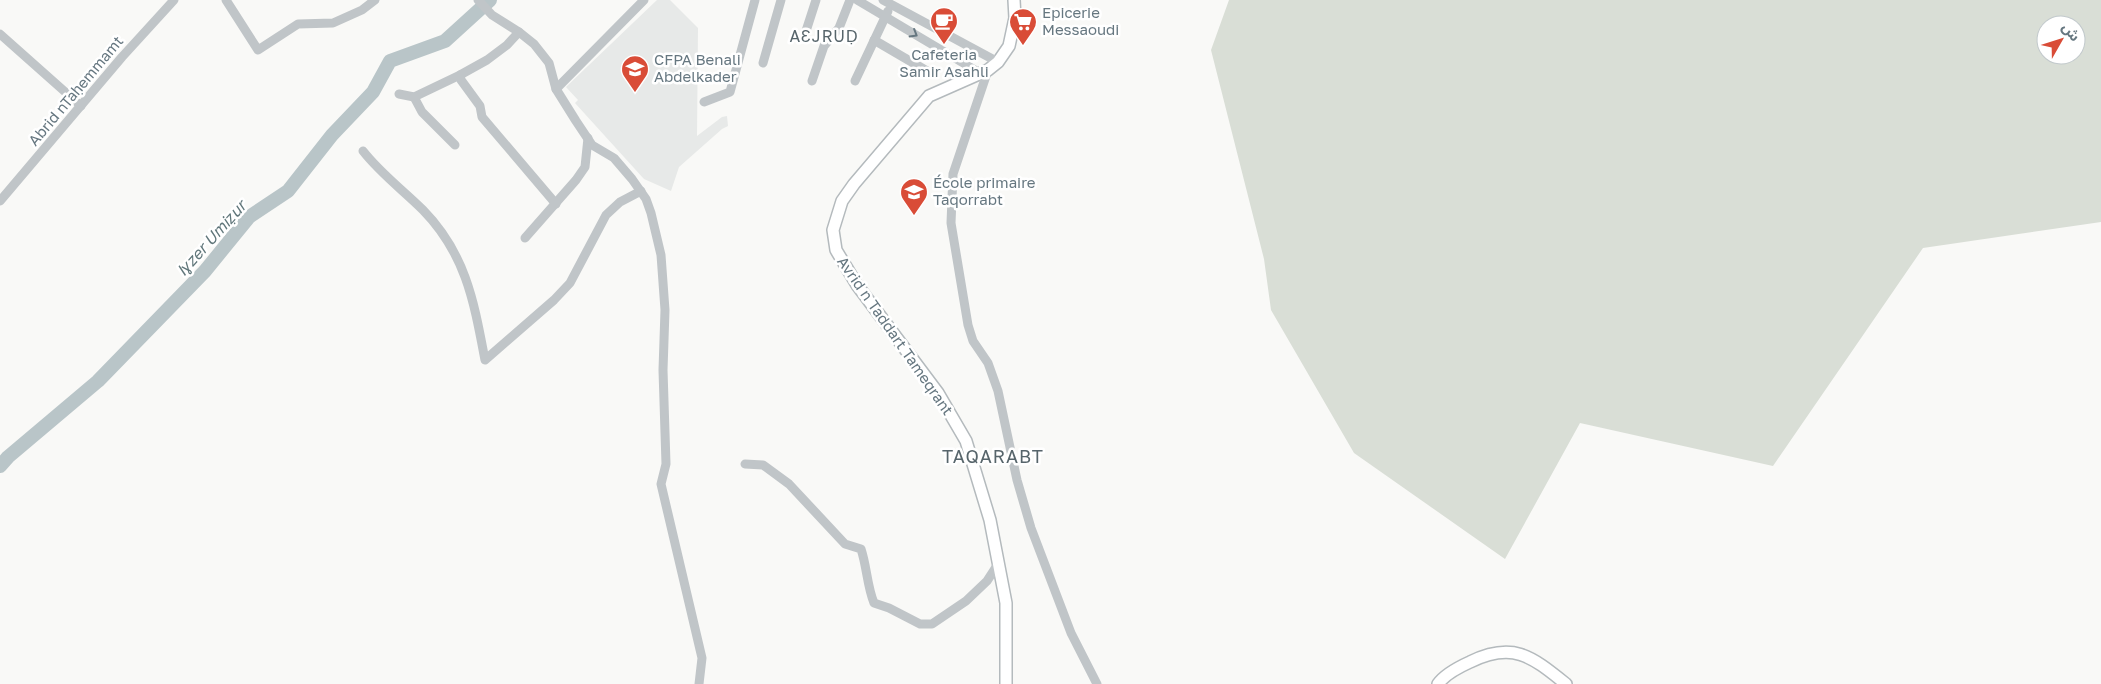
<svg xmlns="http://www.w3.org/2000/svg" width="2101" height="684" viewBox="0 0 2101 684" font-family="'Golos Text','Noto Sans Arabic',sans-serif">
<rect width="100%" height="100%" fill="#f9f9f7"/>
<!-- built -->
<path fill="#e7e9e8" d="M657,0H670L698,28L697,136L722,117L727,116L728,126L722,129L679,167L671,191L644,179L575,103L578,100L566,87Z"/>
<!-- green -->
<path fill="#d9ded6" fill-rule="evenodd" d="M1229,0H2101V222L1923,248L1773,466L1580,423L1505,559L1354,453L1271,310L1264,259L1211,50ZM2046,25H2076V55H2046Z"/>
<g fill="none" stroke-linecap="round" stroke-linejoin="round">
<!-- river -->
<path stroke="#b9c5c8" stroke-width="14" d="M0,466L8,457L98,381L205,271L249,217L288,191L332,135L373,92L390,61L445,41L490,0"/>
<!-- major casing -->
<g stroke="#b4babd" stroke-width="14">
<g id="major">
<path d="M1006,684V603L990,520L966,441L938,393L857,285L836,250L833,230L842,201L854,184L929,96L988,70L998,62L1009,46L1015,18L1014,0"/>
<path d="M1438,684C1445,674 1459,667 1470,662C1513,641 1531,656 1566,684"/>
</g>
</g>
<!-- minor -->
<g stroke="#c0c5c8" stroke-width="9">
<path d="M226,0L258,50L298,24L333,23L362,10L375,0"/>
<path d="M478,0L492,15L519,32L534,44L549,63L556,89L576,121L592,145L614,158L632,179L646,199L651,213L661,255L665,310L663,370L666,464L661,484L702,658L699,684"/>
<path d="M857,0L980,73"/>
<path d="M883,0L998,62"/>
<path d="M806,31L816,0"/>
<path d="M0,34L81,106"/>
<path d="M874,40L927,71"/>
<path d="M763,63L781,0"/>
<path d="M988,70L953,174L951,223L968,325L973,341L988,363L998,391L1017,480L1031,528L1071,633L1097,684"/>
<path d="M460,75L461,80L480,106L482,117L556,204"/>
<path d="M812,81L824,46L839,28L850,0"/>
<path d="M855,81L888,11"/>
<path d="M556,89L644,0"/>
<path d="M399,94L414,97L460,75L487,60L507,45L519,32"/>
<path d="M414,97L422,112L455,145"/>
<path d="M704,102L730,92L755,0"/>
<path d="M363,151C381,174 403,190 423,210C466,254 474,302 485,360L554,300L570,283L606,215L620,202L641,191"/>
<path d="M0,201L122,57L174,0"/>
<path d="M525,238L576,180L585,167L588,138"/>
<path d="M745,464L763,465L789,484L845,544L861,549C867,567 867,586 874,603L889,608L920,624H932L966,601L987,581L998,564"/>
</g>
<!-- major -->
<use href="#major" stroke="#fff" stroke-width="11"/>
</g>
<!-- one-way arrows -->
<defs><path id="oneway-chevron" d="M-2-3.5L2.5 0L-2 3.5" fill="none" stroke-width="1.6" stroke-linecap="round" stroke-linejoin="round" transform="scale(1.25)"/></defs>
<use stroke="#667780" href="#oneway-chevron" transform="translate(914 34) rotate(31)"/>
<!-- icons -->
<defs>
<g id="cafe-pin" transform="scale(1.4375)"><path d="M0 17L-7.5 6A9.5 9.5 0 1 1 7.5 6Z" fill="#d94c37" stroke="#fff"/><path d="M-5.5-4.5H6V0H3Q3 3.5 0 3.5H-2.5Q-5.5 3.5-5.5 0ZM3-3.2v2h1.7v-2ZM-6 4.5H4V6H-6Z" fill="#fff"/></g>
<g id="supermarket-pin" transform="scale(1.4375)"><path d="M0 17L-7.5 6A9.5 9.5 0 1 1 7.5 6Z" fill="#d94c37" stroke="#fff"/><path d="M-6-5.5h2.5l.6 2H6L4.5 2H-2.5L-4.4-4H-6ZM-1.5 3.2a1.3 1.3 0 1 0 .1 0ZM3 3.2a1.3 1.3 0 1 0 .1 0Z" fill="#fff"/></g>
<g id="university-pin" transform="scale(1.4375)"><path d="M0 17L-7.5 6A9.5 9.5 0 1 1 7.5 6Z" fill="#d94c37" stroke="#fff"/><path d="M0-5L7-2L0 1L-7-2ZM-4 1L0 2.5L4 1V4Q0 6-4 4Z" fill="#fff"/></g>
<g id="school-pin" transform="scale(1.4375)"><path d="M0 17L-7.5 6A9.5 9.5 0 1 1 7.5 6Z" fill="#d94c37" stroke="#fff"/><path d="M0-5L7-2L0 1L-7-2ZM-4 1L0 2.5L4 1V4Q0 6-4 4Z" fill="#fff"/></g>
</defs>
<g fill-rule="evenodd">
<use href="#cafe-pin" x="944" y="21"/>
<use href="#supermarket-pin" x="1023" y="22"/>
<use href="#university-pin" x="635" y="69"/>
<use href="#school-pin" x="914" y="192"/>
</g>
<g text-anchor="middle" stroke-width="5" stroke-linejoin="round" paint-order="stroke">
<!-- poi labels -->
<g font-size="15" fill="#667780" stroke="#fff" text-anchor="start">
<text x="1042" y="18">Epicerie<tspan x="1042" dy="17">Messaoudi</tspan></text>
<text x="944" y="60" text-anchor="middle">Cafeteria<tspan x="944" dy="17">Samir Asahli</tspan></text>
<text x="654" y="65">CFPA Benali<tspan x="654" dy="17">Abdelkader</tspan></text>
<text x="933" y="188">École primaire<tspan x="933" dy="17">Taqorrabt</tspan></text>
</g>
<!-- street labels -->
<g font-size="15" fill="#667780" stroke="#fff">
<text transform="translate(76 91) rotate(-50)" y="5">Abrid nTaḥemmamt</text>
<text transform="translate(895 336) rotate(55)" y="5">Avrid n Taddart Tameqrant</text>
</g>
<!-- neighbourhood labels -->
<g font-size="16" letter-spacing="1" fill="#57656b" stroke="#fff">
<text x="824" y="42">AƐJRUḌ</text>
</g>
<!-- water labels -->
<g font-size="16" font-style="italic" fill="#60767a" stroke="#fff">
<text transform="translate(211 238) rotate(-48)" y="6">Iɣzer Umiẓur</text>
</g>
<!-- quarter labels -->
<g font-size="18" letter-spacing="1" fill="#57656b" stroke="#fff">
<text x="993" y="463">TAQARABT</text>
</g>
</g>
<!-- north arrow -->
<g transform="translate(2061 40) rotate(51)"><circle r="24" fill="#ffffff" stroke="#c2c9cc"/>
<path d="M0-4L9 19L0 12L-9 19Z" fill="#d94c37"/>
<text y="-8" font-size="14" font-weight="bold" text-anchor="middle" fill="#667780">ش</text>
</g>
</svg>
